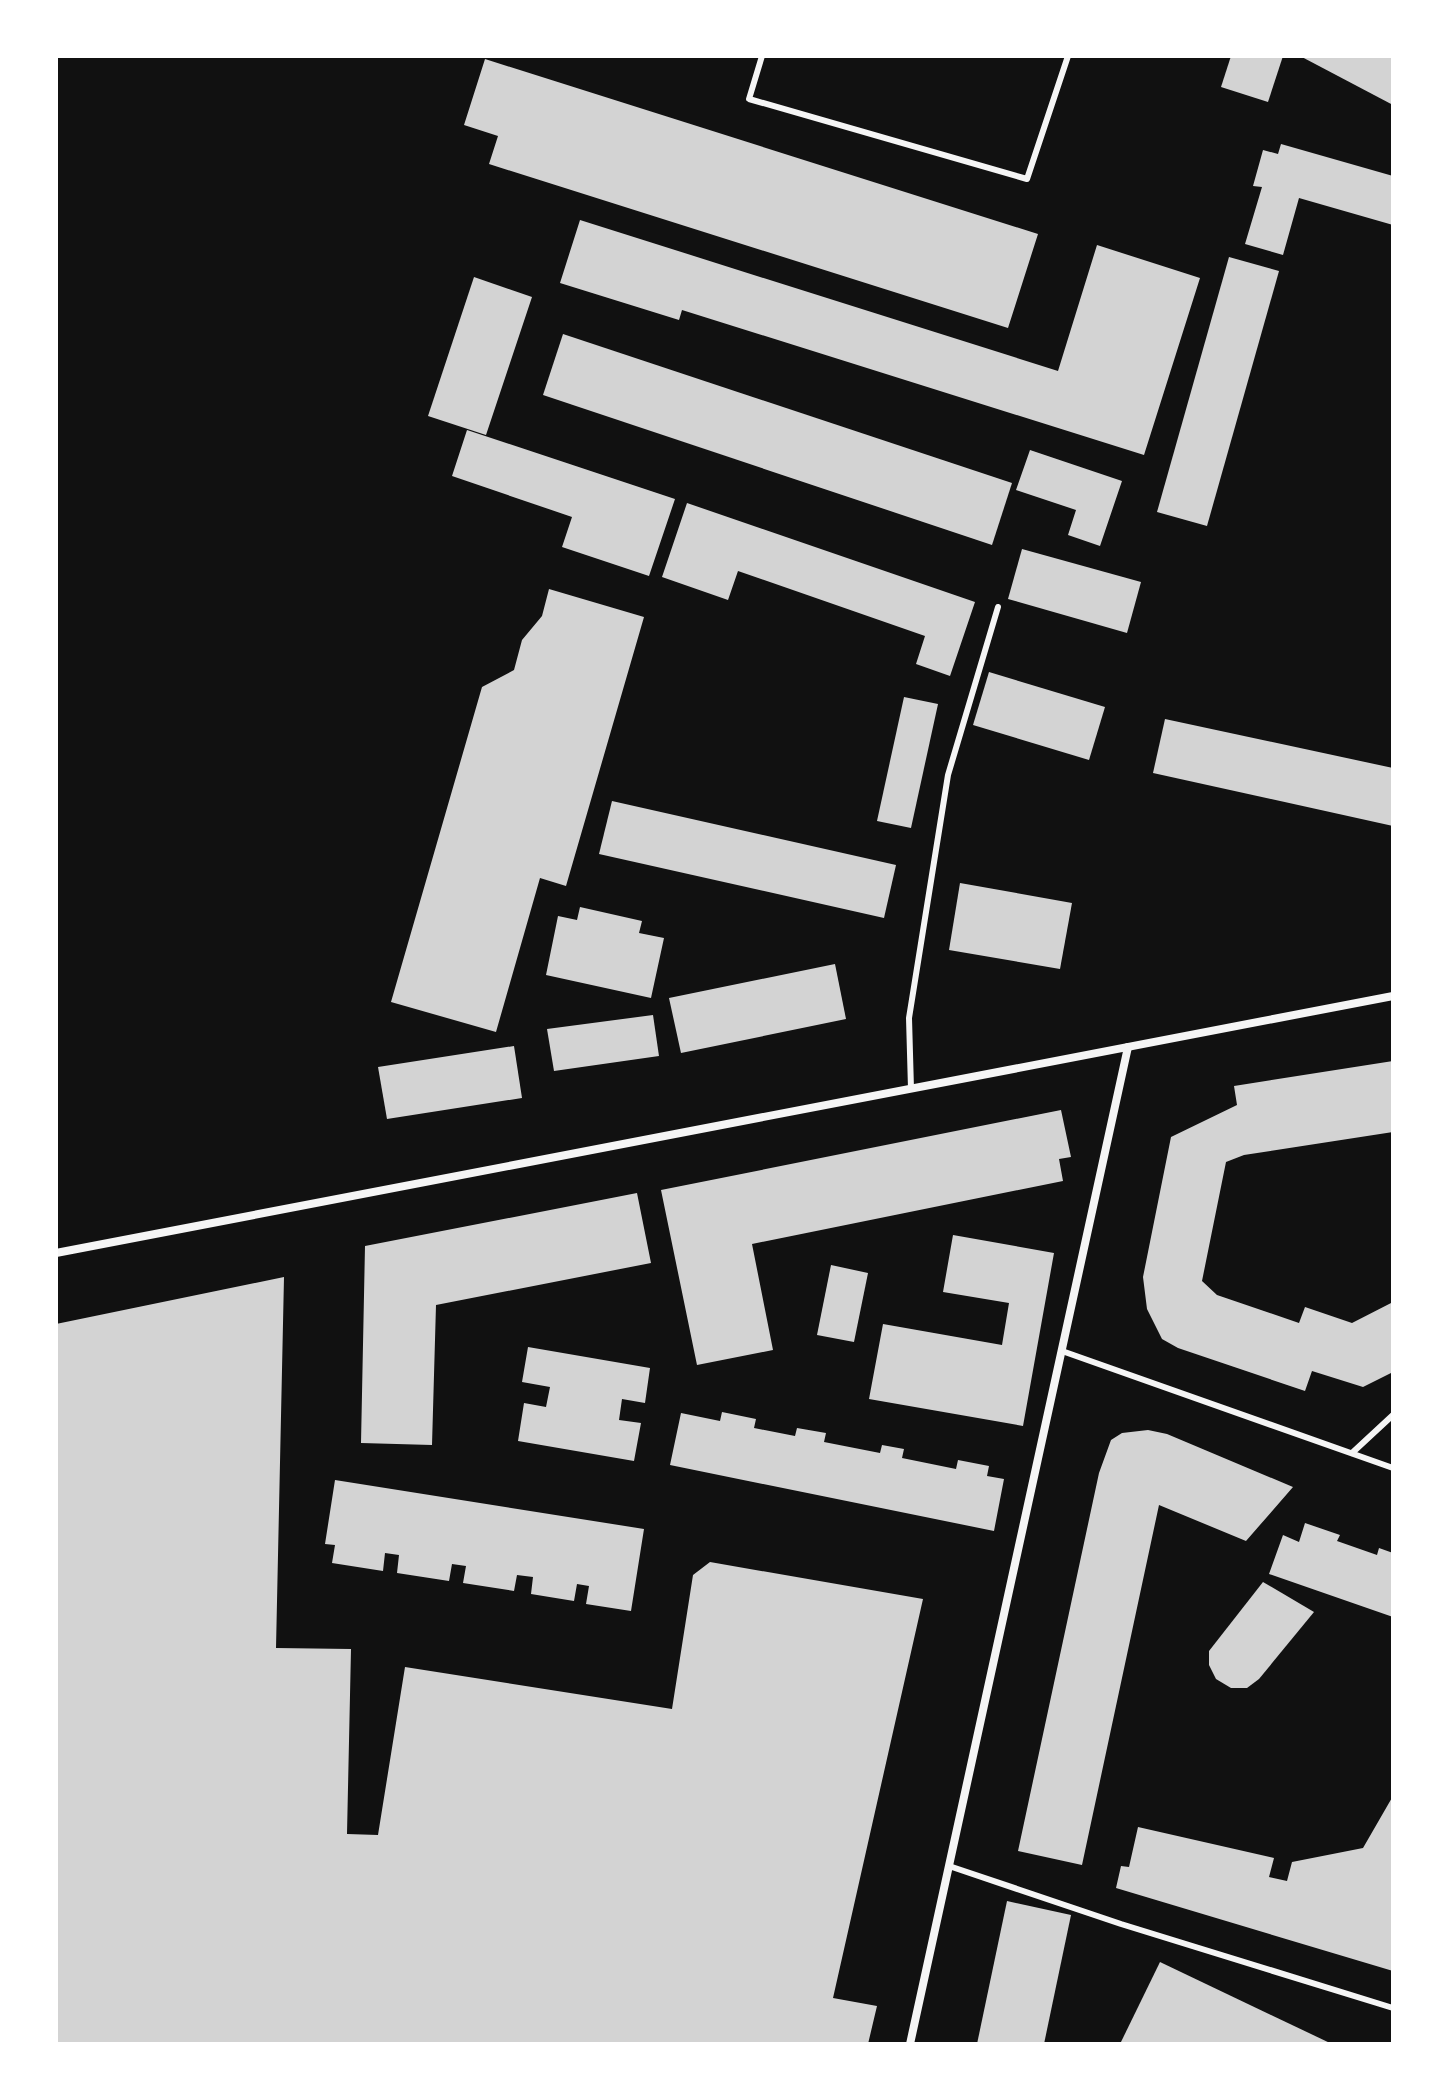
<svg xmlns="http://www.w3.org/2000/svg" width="1449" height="2100" viewBox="0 0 1449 2100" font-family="Montserrat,sans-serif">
<rect width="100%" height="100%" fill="#111"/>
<!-- building -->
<g fill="#d3d3d3">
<path d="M1231,56H1283L1268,102L1221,87Z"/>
<path d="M1300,56H1393V105Z"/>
<path d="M485,59L1038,234L1008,328L489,164L498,136L464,125Z"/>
<path d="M1281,144L1393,176V225L1299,198L1283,255L1245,244L1262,187L1253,186L1263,150L1278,154Z"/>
<path d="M580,220L1058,371L1097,245L1200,278L1144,455L682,310L679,320L560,283Z"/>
<path d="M1229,257L1279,271L1207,526L1157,512Z"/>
<path d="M474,277L532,297L486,435L428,416Z"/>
<path d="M563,334L1012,483L992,545L543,395Z"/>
<path d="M467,430L675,499L649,576L562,547L572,517L452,476Z"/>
<path d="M1030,450L1122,481L1100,546L1068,535L1076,510L1016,490Z"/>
<path d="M687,503L975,602L950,676L916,664L925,636L738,571L728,600L662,577Z"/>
<path d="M1022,549L1141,582L1127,633L1008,599Z"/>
<path d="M549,589L644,617L566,886L540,878L496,1032L391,1002L482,687L514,670L522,640L542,616Z"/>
<path d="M989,672L1105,707L1089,760L973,725Z"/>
<path d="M904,697L938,704L911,828L877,821Z"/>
<path d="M1165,719L1393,768V826L1153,773Z"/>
<path d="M612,801L896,865L884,918L599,854Z"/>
<path d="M960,883L1072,903L1060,969L949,950Z"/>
<path d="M580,907L642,921L639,933L664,938L651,998L546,975L558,916L577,920Z"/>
<path d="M835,964L846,1019L681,1053L669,998Z"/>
<path d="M653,1015L659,1056L554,1071L547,1029Z"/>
<path d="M514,1046L522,1098L387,1119L378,1067Z"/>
<path d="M1393,1061V1132L1244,1155L1226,1162L1202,1281L1217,1295L1299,1323L1305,1307L1352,1323L1393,1302V1372L1363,1387L1312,1371L1305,1391L1178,1348L1162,1339L1147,1309L1143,1277L1171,1137L1237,1105L1234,1086Z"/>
<path d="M1061,1110L1071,1157L1059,1159L1063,1181L752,1244L773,1350L697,1365L661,1190Z"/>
<path d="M637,1193L651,1263L436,1305L432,1445L361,1443L365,1246Z"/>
<path d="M953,1235L1054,1253L1023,1426L869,1399L883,1324L1002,1345L1009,1303L943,1292Z"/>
<path d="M831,1265L868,1273L854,1342L817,1335Z"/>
<path d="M284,1277L276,1648L351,1649L347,1834L378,1835L405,1667L672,1709L693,1575L710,1562L923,1599L833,1998L877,2006L868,2044H56V1324Z"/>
<path d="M528,1347L650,1368L645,1403L622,1399L619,1420L641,1423L634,1461L518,1441L524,1403L546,1407L550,1387L522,1382Z"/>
<path d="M722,1412L756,1419L754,1428L795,1436L797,1428L826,1433L824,1442L880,1453L882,1445L904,1449L902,1458L956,1469L958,1460L989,1466L987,1476L1004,1479L994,1531L670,1465L681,1413L720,1421Z"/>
<path d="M1148,1430L1167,1434L1293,1487L1246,1541L1159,1505L1082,1865L1018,1851L1099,1473L1111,1440L1122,1433Z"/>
<path d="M335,1480L644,1529L631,1611L586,1604L589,1586L577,1584L574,1601L531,1594L533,1577L517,1575L514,1591L463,1583L466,1566L452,1564L449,1581L397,1573L399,1555L385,1553L383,1571L332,1563L335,1545L325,1544Z"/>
<path d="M1305,1523L1340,1535L1337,1541L1377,1555L1379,1548L1393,1553V1617L1269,1574L1283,1535L1299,1542Z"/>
<path d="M1263,1582L1314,1612L1259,1679L1247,1688H1231L1216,1679L1209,1665V1651Z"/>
<path d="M1393,1796V1971L1116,1888L1121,1866L1129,1867L1138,1827L1274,1858L1269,1877L1287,1881L1292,1862L1363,1848Z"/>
<path d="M1007,1901L1071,1915L1044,2044H977Z"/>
<path d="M1160,1962L1332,2044H1120Z"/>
</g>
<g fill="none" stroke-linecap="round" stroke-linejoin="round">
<!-- service -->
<g stroke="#f5f5f5" stroke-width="6">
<path d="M762,56L749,99L1027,179L1068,56"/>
<path d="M911,1089L909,1018L948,775L998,607"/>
<path d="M1062,1351L1393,1468"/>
<path d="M1352,1453L1393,1415"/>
<path d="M949,1866L1121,1924L1393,2008"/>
</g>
<!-- minor -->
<g stroke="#f5f5f5" stroke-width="8">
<path d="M56,1253L1393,996"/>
<path d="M910,2044L1128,1047"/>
</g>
</g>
<!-- border -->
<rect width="1449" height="2100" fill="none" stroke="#ffffff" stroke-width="116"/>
</svg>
